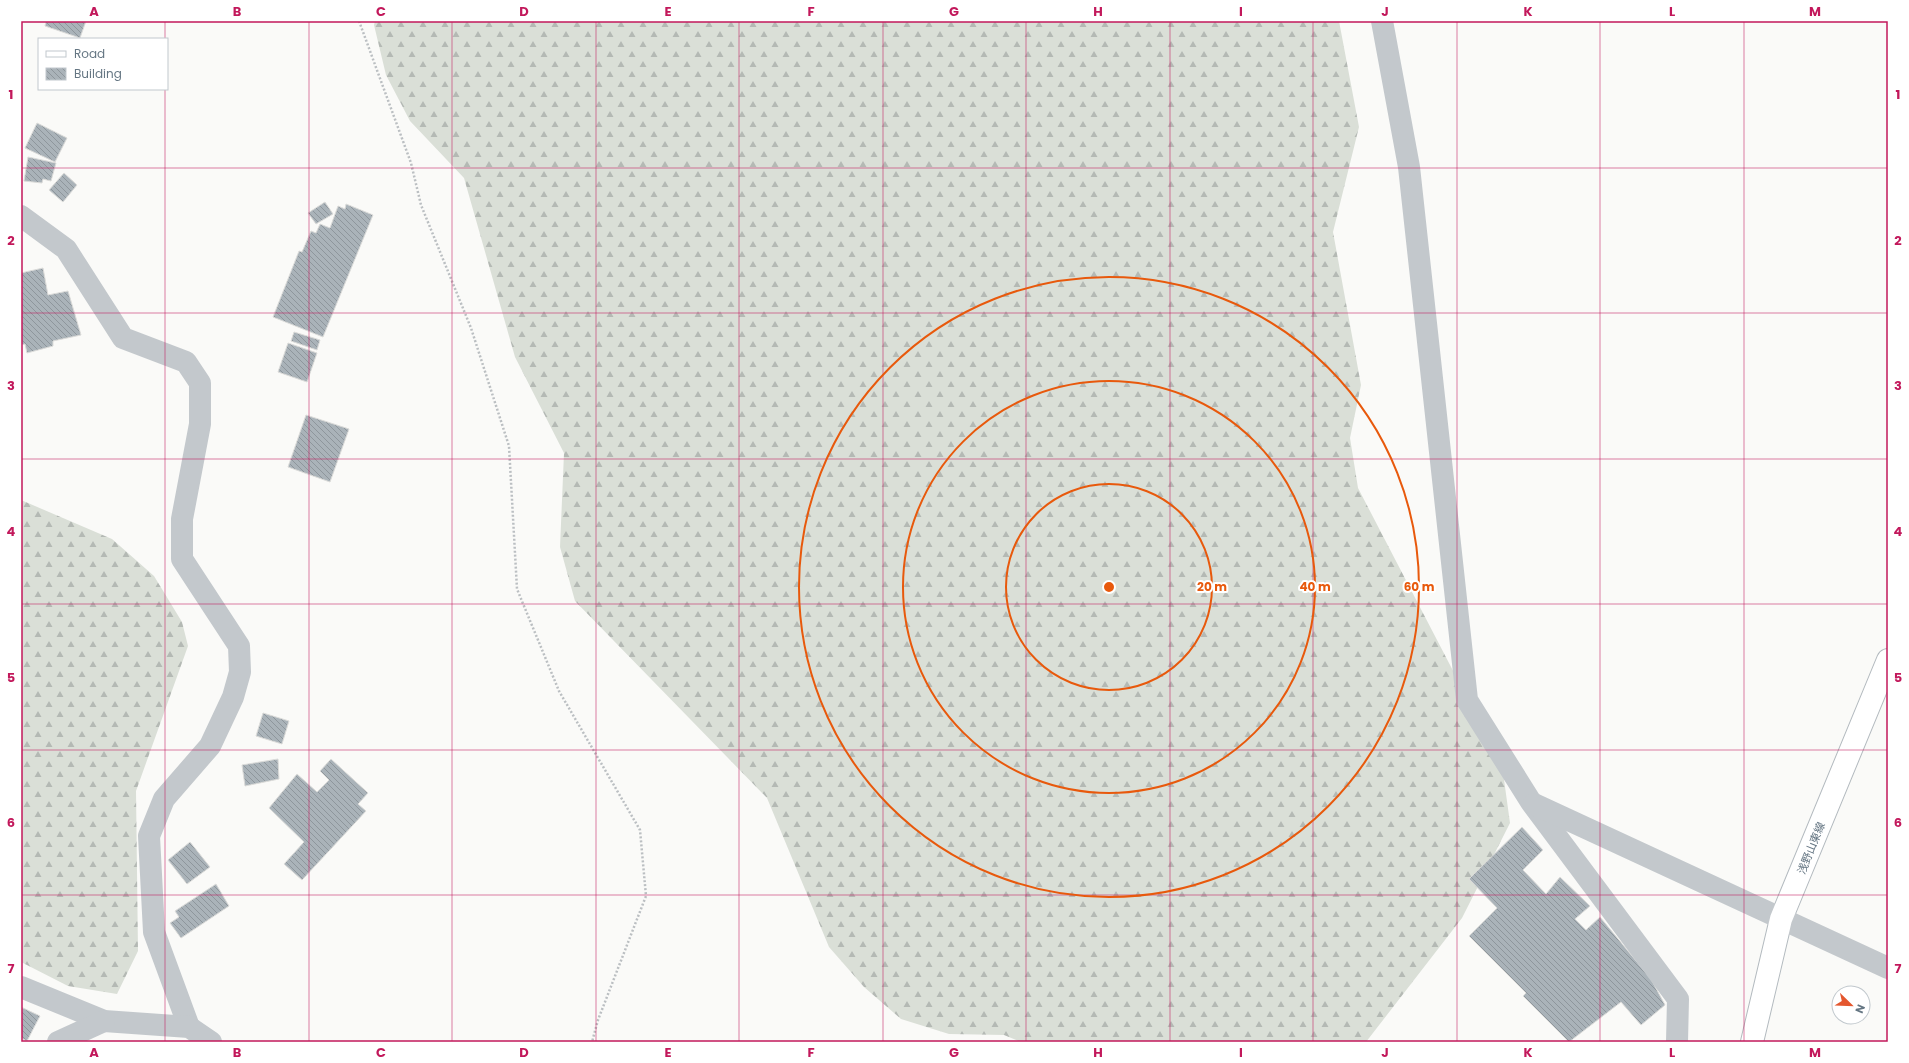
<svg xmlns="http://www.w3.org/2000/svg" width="1909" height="1063" viewBox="0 0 1909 1063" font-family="Poppins,'Noto Sans JP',sans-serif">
<defs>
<pattern id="forest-firs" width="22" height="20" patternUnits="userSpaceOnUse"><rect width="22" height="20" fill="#dadfd7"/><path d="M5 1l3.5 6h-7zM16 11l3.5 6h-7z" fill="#b4b9b4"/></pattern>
<pattern id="building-back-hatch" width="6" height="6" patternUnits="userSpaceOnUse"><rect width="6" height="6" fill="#aab3b9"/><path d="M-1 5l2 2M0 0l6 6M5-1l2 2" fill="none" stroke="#8e969c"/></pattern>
</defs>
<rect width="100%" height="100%" fill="#fafaf8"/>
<!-- forest -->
<g fill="url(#forest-firs)">
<path d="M375,21H1339L1359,127L1333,232L1361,385L1350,438L1358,488L1502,765L1510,823L1462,918L1366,1042H1021L1004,1035L949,1034L901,1019L864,987L829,947L767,798L575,601L560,547L564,453L515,357L464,178L410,121L386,75L374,25Z"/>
<path d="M21,500L112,539L154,576L182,622L188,646L136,791L138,951L117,994L68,986L21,962Z"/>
</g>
<!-- building -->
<g fill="url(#building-back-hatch)" stroke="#dcdcda">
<path d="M46,21H86L80,38L45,26Z"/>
<path d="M37,123L67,138L55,162L25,148Z"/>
<path d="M28,157L56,163L51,181L43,179L42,183L24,181Z"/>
<path d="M64,173L77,185L63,202L49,190Z"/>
<path d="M325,202L333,214L316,224L308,213Z"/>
<path d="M346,204L373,215L323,337L273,317L299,251L302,252L311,231L316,233L320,224L330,228L338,206L345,209Z"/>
<path d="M43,268L48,295L68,291L81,335L53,341V346L27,353L25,344L21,345V273Z"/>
<path d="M294,332L320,340L317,350L291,341Z"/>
<path d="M288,343L317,353L307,382L278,372Z"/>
<path d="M306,415L349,429L330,482L288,467Z"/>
<path d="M263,713L289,721L282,744L256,736Z"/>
<path d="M278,759L279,779L245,786L242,765Z"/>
<path d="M331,759L368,793L358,804L366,811L302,880L284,864L304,842L269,808L297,774L317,792L329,780L320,771Z"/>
<path d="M1522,827L1543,850L1523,870L1546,894L1560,877L1590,906L1575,919L1586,930L1600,917L1651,979L1665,1005L1641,1025L1621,1002L1569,1042L1523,996L1526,993L1469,936L1497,908L1469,879Z"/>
<path d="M190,842L210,867L187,884L168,860Z"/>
<path d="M216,884L229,906L181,938L170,923L179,917L175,911Z"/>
<path d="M21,1007L40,1016L27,1041L21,1038Z"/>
</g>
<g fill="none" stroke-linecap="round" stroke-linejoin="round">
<!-- secondary casing -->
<g stroke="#b3babf" stroke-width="24">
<path id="secondary" d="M1752,1042L1781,919L1888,660"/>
</g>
<!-- path -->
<path stroke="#bbbfc2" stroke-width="2.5" stroke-dasharray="2 2" stroke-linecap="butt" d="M359,21L411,163L421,205L471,328L509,446L517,589L559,691L640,830L646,896L598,1020L592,1042"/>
<!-- street -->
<g stroke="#c3c8cc" stroke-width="22">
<path d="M1382,21L1409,167L1467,700L1531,802L1678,999L1677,1042"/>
<path d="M21,216L66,249L123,338L186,362L200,383V424L182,519V559L239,646L240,672L233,697L210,746L164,799L149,836L154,932L189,1027"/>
<path d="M1534,804L1888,968"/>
<path d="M21,987L104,1021L189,1027L211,1042"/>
<path d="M58,1042L104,1021"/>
</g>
<!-- secondary -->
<use href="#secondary" stroke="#fff" stroke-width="22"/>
</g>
<!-- grid -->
<path fill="none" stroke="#c2185b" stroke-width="1" stroke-opacity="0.55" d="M165,21V39M309,21V1042M452,21V1042M596,21V1042M739,21V1042M883,21V1042M1026,21V1042M1170,21V1042M1313,21V1042M1457,21V1042M1600,21V1042M1744,21V1042M165,89V1042M21,168H1888M21,313H1888M21,459H1888M21,604H1888M21,750H1888M21,895H1888"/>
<!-- distance rings -->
<g fill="none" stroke="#e8590c" stroke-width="2">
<circle cx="1109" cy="587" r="103"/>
<circle cx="1109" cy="587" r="206"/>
<circle cx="1109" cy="587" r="310"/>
</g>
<g text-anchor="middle" stroke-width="4" stroke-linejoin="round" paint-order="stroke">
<!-- street labels -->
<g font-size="11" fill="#657683" stroke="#fff">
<text transform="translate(1811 848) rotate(-68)" y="4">浅野山東線</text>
</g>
</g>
<circle cx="1109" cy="587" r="6" fill="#e8590c" stroke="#fff" stroke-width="2"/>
<g font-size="12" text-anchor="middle" font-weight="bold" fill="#e8590c" stroke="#fff" stroke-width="4" stroke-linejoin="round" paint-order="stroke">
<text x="1212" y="591">20 m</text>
<text x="1315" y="591">40 m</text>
<text x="1419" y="591">60 m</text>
</g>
<!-- border -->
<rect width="1909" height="1063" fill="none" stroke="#ffffff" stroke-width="44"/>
<!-- legend -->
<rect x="38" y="38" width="130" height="52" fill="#ffffff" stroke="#c1c8cd"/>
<rect x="46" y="51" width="20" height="6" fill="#ffffff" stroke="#c1c8cd"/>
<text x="74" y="58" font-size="12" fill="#657683">Road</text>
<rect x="46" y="68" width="20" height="12" fill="url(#building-back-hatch)" stroke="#c1c8cd"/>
<text x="74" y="78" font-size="12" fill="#657683">Building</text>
<!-- north arrow -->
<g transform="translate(1851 1005) rotate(113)"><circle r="19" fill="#ffffff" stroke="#c1c8cd"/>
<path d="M0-3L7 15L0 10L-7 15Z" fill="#e4572e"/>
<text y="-6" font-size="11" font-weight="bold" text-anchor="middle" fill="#657683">N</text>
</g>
<rect x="22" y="22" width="1865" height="1019" fill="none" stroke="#c2185b" stroke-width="1.5"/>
<g font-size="13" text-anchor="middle" font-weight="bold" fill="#c2185b">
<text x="94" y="16">A</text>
<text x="237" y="16">B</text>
<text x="381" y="16">C</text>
<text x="524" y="16">D</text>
<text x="668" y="16">E</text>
<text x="811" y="16">F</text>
<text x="954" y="16">G</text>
<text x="1098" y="16">H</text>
<text x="1241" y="16">I</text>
<text x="1385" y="16">J</text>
<text x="1528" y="16">K</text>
<text x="1672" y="16">L</text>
<text x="1815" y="16">M</text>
<text x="11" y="99">1</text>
<text x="1898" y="99">1</text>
<text x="11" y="245">2</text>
<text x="1898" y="245">2</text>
<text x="11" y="390">3</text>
<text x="1898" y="390">3</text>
<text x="11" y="536">4</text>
<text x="1898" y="536">4</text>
<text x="11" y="682">5</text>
<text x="1898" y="682">5</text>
<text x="11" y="827">6</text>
<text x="1898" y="827">6</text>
<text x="11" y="973">7</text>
<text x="1898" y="973">7</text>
<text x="94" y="1057">A</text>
<text x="237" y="1057">B</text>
<text x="381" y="1057">C</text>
<text x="524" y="1057">D</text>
<text x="668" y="1057">E</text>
<text x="811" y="1057">F</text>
<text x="954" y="1057">G</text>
<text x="1098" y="1057">H</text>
<text x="1241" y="1057">I</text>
<text x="1385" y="1057">J</text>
<text x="1528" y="1057">K</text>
<text x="1672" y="1057">L</text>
<text x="1815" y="1057">M</text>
</g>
</svg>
